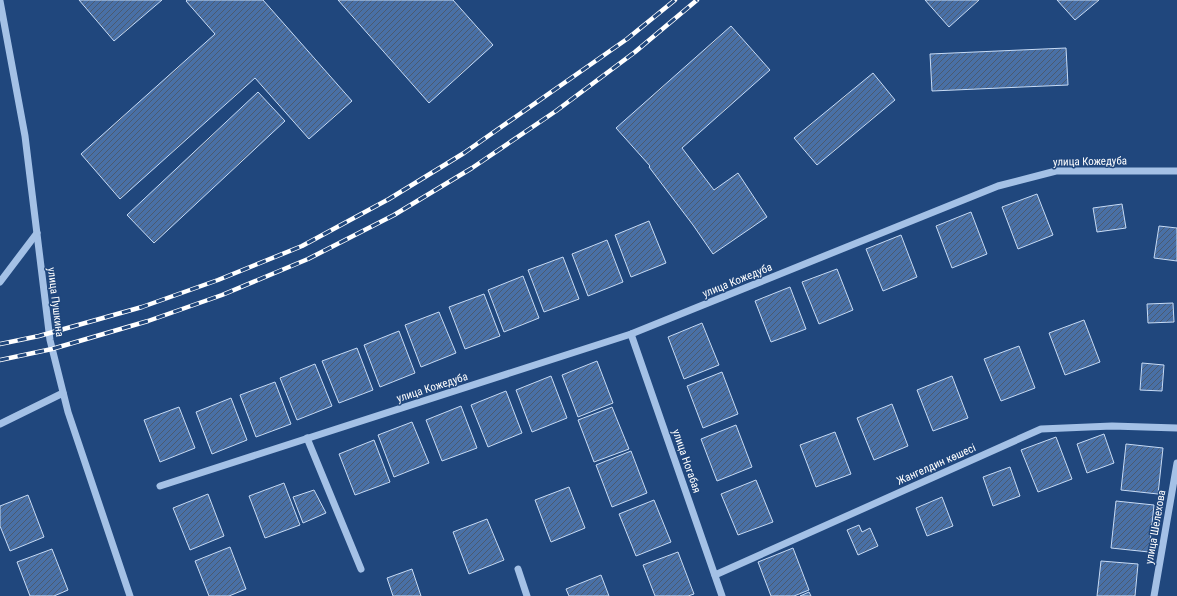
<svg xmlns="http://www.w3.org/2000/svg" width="1177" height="596" viewBox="0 0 1177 596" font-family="'Roboto Condensed',sans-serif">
<defs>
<pattern id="building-hatch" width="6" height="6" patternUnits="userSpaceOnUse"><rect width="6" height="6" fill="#4970a6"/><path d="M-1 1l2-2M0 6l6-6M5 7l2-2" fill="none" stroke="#4b5a70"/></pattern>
</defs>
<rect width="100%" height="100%" fill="#20477d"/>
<!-- building -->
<g fill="url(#building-hatch)" stroke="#c7dbf5">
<path d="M79,0H162L114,41Z"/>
<path d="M187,0H263L352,101L309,139L255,78L120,199L81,154L215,34L186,1Z"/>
<path d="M338,0H453L493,45L429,103Z"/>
<path d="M925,0H979L949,27Z"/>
<path d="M1057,0H1099L1075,20Z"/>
<path d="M731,26L770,70L682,148L714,190L738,173L767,217L713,254L693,225L649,167L650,166L616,128Z"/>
<path d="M1066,48L1068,85L932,91L930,54Z"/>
<path d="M873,73L895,100L817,165L794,138Z"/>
<path d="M258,92L285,121L154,243L127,215Z"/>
<path d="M1037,194L1053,235L1018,249L1002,207Z"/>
<path d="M1122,204L1126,228L1097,232L1093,208Z"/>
<path d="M971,212L987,254L952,268L936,226Z"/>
<path d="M649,221L666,263L631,277L615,235Z"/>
<path d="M1159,226L1177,228V261L1154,258Z"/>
<path d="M901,235L917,277L883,291L866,249Z"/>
<path d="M607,240L623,282L588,296L572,254Z"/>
<path d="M563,257L579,299L544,312L528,270Z"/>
<path d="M837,269L853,310L819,324L802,282Z"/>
<path d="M523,276L539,318L504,332L488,290Z"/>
<path d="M790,287L806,329L771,342L755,301Z"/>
<path d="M484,294L500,336L465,349L449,307Z"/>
<path d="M1173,303L1174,322L1148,323L1147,304Z"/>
<path d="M439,312L456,353L421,367L405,325Z"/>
<path d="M1084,320L1100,362L1065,375L1049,333Z"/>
<path d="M702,323L719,365L684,379L668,337Z"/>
<path d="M399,331L415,373L380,387L364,345Z"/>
<path d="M1019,346L1035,388L1001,401L984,359Z"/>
<path d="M357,348L373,390L339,403L322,361Z"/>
<path d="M597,361L613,403L578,417L562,375Z"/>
<path d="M1142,363L1164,365L1162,391L1140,390Z"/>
<path d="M315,364L332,406L297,420L280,378Z"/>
<path d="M722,372L738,414L703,428L687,386Z"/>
<path d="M551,376L567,418L532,432L516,390Z"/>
<path d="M952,376L968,418L933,431L917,390Z"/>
<path d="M275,382L291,424L256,437L240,395Z"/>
<path d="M506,391L522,433L488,447L471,405Z"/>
<path d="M231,398L247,440L212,454L196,412Z"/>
<path d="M892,404L908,446L874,460L857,418Z"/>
<path d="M461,406L477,448L442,461L426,420Z"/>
<path d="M179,407L195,448L160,462L144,420Z"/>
<path d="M612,407L629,449L594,462L578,420Z"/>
<path d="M412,422L429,463L394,477L378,435Z"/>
<path d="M736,425L752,467L717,481L701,439Z"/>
<path d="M835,432L851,474L816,487L800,445Z"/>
<path d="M1104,434L1114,463L1087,473L1077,444Z"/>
<path d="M1056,437L1072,479L1038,492L1021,450Z"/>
<path d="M374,440L390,482L355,495L339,454Z"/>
<path d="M1126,444L1163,448L1158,494L1121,490Z"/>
<path d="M631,451L647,493L612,507L596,465Z"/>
<path d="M1010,467L1020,496L993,506L983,477Z"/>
<path d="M756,480L773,522L738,535L721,494Z"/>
<path d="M284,483L300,525L265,538L249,496Z"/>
<path d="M569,487L585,528L551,542L535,500Z"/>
<path d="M314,490L326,513L303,523L293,497Z"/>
<path d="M208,494L224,536L190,550L173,508Z"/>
<path d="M28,495L44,537L10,551L0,526V506Z"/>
<path d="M942,497L953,526L927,536L916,508Z"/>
<path d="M654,500L671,542L636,556L619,514Z"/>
<path d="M1116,501L1154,505L1149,552L1111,548Z"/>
<path d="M487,519L504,560L469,574L453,532Z"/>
<path d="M859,525L862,532L870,528L878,546L858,555L847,530Z"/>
<path d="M230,547L246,589L229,596H209L195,561Z"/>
<path d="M793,548L809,590L794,596H771L758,562Z"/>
<path d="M52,549L68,590L54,596H30L17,562Z"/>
<path d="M678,552L694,594L688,596H655L643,565Z"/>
<path d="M1101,561L1138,564L1135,596H1097Z"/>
<path d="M412,569L421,596H393L387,578Z"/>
<path d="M601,575L609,596H569L566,589Z"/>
<path d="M809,592L811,596H800Z"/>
</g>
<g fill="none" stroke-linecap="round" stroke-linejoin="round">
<!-- minor -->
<g stroke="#a4c1e6" stroke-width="7">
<path d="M0,1L25,136L50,340L68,412L130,596"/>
<path d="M0,282L37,233"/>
<path d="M631,334L722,596"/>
<path d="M0,424L63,393"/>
<path d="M307,438L361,569"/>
<path d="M160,486L631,334L998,186L1056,171H1177"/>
<path d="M518,569L527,596"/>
<path d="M715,575L1041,429L1112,426L1177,428"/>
<path d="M1154,596L1177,463"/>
</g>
<!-- rail casing -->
<g stroke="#fff" stroke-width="4.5">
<g id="rail">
<path d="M0,344L39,336L142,307L218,280L302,246L389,199L464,153L627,39L675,0"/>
<path d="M0,360L52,349L148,321L222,295L308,259L394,215L472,168L556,111L635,52L697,0"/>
</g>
</g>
<!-- rail -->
<use href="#rail" stroke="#20477d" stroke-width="3" stroke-dasharray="9" stroke-linecap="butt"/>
</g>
<g text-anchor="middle" stroke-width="3" stroke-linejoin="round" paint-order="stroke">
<!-- street labels -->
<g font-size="11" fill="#fff" stroke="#20477d">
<text transform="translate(1090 161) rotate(-1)" y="4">улица Кожедуба</text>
<text transform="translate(737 280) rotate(-22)" y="4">улица Кожедуба</text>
<text transform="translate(56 302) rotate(83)" y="4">улица Пушкина</text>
<text transform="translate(432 387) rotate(-18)" y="4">улица Кожедуба</text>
<text transform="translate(687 461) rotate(71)" y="4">улица Ногабая</text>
<text transform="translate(936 464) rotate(-24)" y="4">Жангелдин көшесі</text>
<text transform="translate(1155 527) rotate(-80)" y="4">улица Шелехова</text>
</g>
</g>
</svg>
